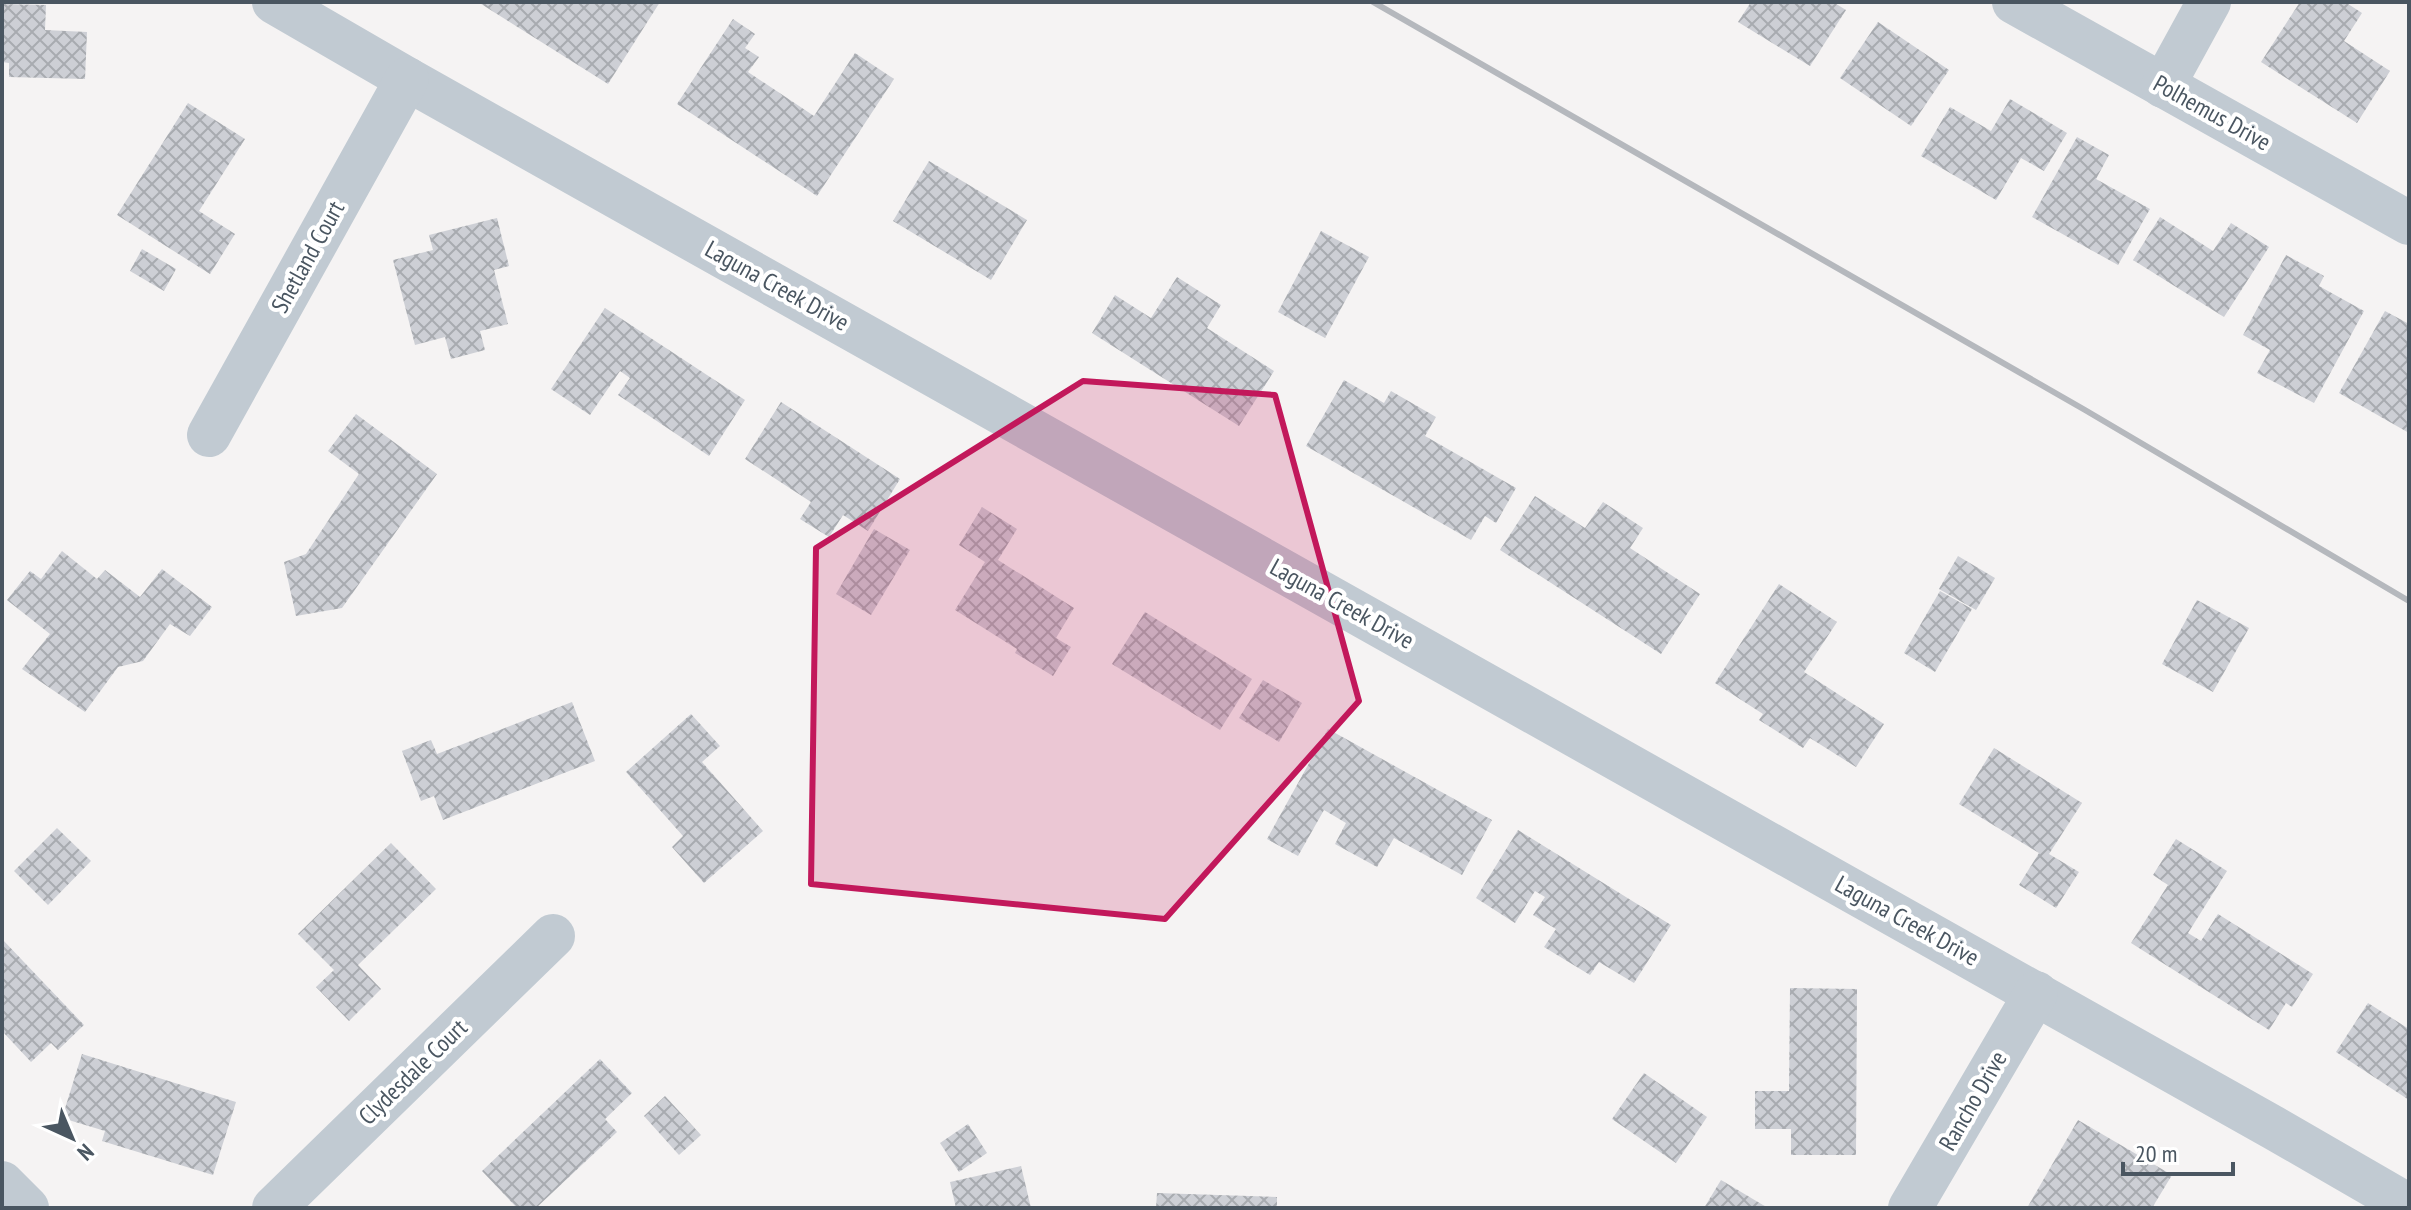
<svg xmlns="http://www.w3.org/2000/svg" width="2411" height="1210" viewBox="0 0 2411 1210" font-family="'PT Sans Narrow',sans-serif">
<defs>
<pattern id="building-cross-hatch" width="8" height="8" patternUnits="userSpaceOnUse" patternTransform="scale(2)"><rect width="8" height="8" fill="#cdcfd5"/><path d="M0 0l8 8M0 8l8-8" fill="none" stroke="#a8abb0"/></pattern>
</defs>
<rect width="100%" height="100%" fill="#f5f3f3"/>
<!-- building -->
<g fill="url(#building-cross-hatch)">
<path d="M478,2H660L608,84Z"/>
<path d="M1751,2H1833L1846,10L1810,66L1738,22Z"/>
<path d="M2300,2H2345L2362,13L2344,41L2390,71L2357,123L2261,62Z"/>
<path d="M2,4L46,5L45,30L87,32L85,79L9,77V63L2,62Z"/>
<path d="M733,19L755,34L745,48L759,57L748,72L814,116L855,53L894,79L817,196L677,104Z"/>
<path d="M1878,22L1949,70L1911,126L1840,78Z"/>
<path d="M2010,99L2067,133L2044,171L2021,158L1996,200L1921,156L1950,107L1991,131Z"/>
<path d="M188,103L245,139L199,211L235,234L210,274L117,215Z"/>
<path d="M2077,137L2109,155L2096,179L2150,209L2118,265L2032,217Z"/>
<path d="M929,161L1027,220L991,280L893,221Z"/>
<path d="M2160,217L2213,251L2231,223L2269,247L2224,317L2133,260Z"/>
<path d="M497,218L509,266L494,270L508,324L480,331L485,350L451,359L445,337L415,345L393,260L433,250L429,235Z"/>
<path d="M1321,231L1369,257L1325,338L1278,312Z"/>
<path d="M142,249L176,269L164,291L130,271Z"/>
<path d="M2286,255L2324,276L2319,286L2364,311L2314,403L2257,373L2270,350L2243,335Z"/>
<path d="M1177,277L1221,305L1207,328L1274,371L1239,426L1092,333L1115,295L1151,318Z"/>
<path d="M605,308L745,400L709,456L618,395L630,378L620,371L590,415L551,389Z"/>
<path d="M2385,311L2409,324V433L2339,393Z"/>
<path d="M1344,380L1384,403L1391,391L1436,417L1425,436L1516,488L1496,523L1485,516L1471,540L1306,446Z"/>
<path d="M781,402L900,479L868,531L843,515L829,537L800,519L811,502L745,459Z"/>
<path d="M356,414L437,474L342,608L296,616L284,562L306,554L359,474L328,451Z"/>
<path d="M1535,496L1585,528L1603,502L1643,528L1630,548L1700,594L1661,654L1500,550Z"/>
<path d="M982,507L1017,529L998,560L1074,608L1056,638L1071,647L1053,676L1015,653L1017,649L955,610L985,562L959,545Z"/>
<path d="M874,529L910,550L871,615L836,594Z"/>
<path d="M62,551L97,579L105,570L140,597L162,569L212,607L190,636L170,624L143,661L118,667L85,712L22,669L50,634L7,600L30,571L41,579Z"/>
<path d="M1958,556L1995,578L1976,610L1939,589Z"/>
<path d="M1779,584L1837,622L1804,672L1884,724L1856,767L1810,738L1803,748L1759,720L1763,714L1715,683Z"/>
<path d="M1940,591L1972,609L1935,672L1904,653Z"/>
<path d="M2197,600L2249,628L2213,692L2162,664Z"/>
<path d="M1145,612L1252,679L1220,730L1112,664Z"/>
<path d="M1263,680L1302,703L1279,742L1239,718Z"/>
<path d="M572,702L595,761L443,820L434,796L421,801L402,751L431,740L437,754Z"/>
<path d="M691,714L720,746L702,762L763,831L704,883L672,847L683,836L626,772Z"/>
<path d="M1328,729L1492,820L1462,875L1394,838L1377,867L1335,844L1346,823L1324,810L1298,856L1267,839Z"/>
<path d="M1994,748L2082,803L2049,854L2079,872L2056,908L2019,885L2039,853L1959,804Z"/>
<path d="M57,828L91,861L48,905L14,871Z"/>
<path d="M1518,830L1671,925L1634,983L1599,962L1590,975L1544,947L1556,929L1533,915L1545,897L1535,891L1515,923L1476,898Z"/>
<path d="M2176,839L2227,871L2188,933L2201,941L2218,914L2313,974L2292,1007L2286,1003L2269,1030L2131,943L2168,885L2153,875Z"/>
<path d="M391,843L436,889L358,965L381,989L349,1021L316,987L334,970L298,934Z"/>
<path d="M2,939L84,1025L58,1050L51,1043L31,1062L2,1031Z"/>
<path d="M1790,988L1857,989L1856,1155H1791V1129H1755V1091H1789Z"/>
<path d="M2368,1003L2409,1029V1100L2336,1052Z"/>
<path d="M82,1054L236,1102L213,1175L102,1141L105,1131L62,1118Z"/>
<path d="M600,1059L632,1093L605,1119L617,1132L536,1208H517L482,1171Z"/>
<path d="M1644,1073L1707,1117L1676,1163L1612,1119Z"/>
<path d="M665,1096L701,1135L679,1155L644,1116Z"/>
<path d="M2078,1120L2172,1175L2152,1208H2027Z"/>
<path d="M968,1124L987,1153L959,1172L940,1143Z"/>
<path d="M1021,1166L1031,1208H956L950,1182Z"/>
<path d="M1721,1180L1768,1208H1704Z"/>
<path d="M1157,1193L1277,1197V1208H1156Z"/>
</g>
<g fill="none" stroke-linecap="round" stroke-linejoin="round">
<!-- minor -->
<g stroke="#c1cad2" stroke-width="44">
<path d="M274,2L407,79L2274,1128L2409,1206"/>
<path d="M2014,2L2409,223"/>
<path d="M2163,86L2209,2"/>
<path d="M209,435L407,79"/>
<path d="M2,1183L27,1208"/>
<path d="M274,1208L553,936"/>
<path d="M1910,1208L2036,993"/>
</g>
<!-- rail -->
<path stroke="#b5b8bd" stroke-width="6" d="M1373,2L2085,410L2409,601"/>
</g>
<!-- marked area -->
<path fill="#c2185b" fill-opacity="0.2" stroke="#c2185b" stroke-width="6" stroke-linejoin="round" d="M1083,381L1275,395L1359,701L1165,919L811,884L816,548Z"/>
<g text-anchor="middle" stroke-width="8" stroke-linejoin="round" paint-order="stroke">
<!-- street labels -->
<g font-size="24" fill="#4a5661" stroke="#fff">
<text transform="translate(2212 113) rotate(29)" y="8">Polhemus Drive</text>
<text transform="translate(308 257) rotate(-61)" y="8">Shetland Court</text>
<text transform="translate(777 286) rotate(29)" y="8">Laguna Creek Drive</text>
<text transform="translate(1342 604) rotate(29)" y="8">Laguna Creek Drive</text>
<text transform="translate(1907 921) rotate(29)" y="8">Laguna Creek Drive</text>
<text transform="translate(413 1072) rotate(-44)" y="8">Clydesdale Court</text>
<text transform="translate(1973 1101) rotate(-60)" y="8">Rancho Drive</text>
</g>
</g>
<!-- border -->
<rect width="2411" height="1210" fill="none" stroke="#4a5661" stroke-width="8"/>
<!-- north arrow -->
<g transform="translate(72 1138) rotate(136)" stroke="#ffffff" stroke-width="6" paint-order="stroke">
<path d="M0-6L14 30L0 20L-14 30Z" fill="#4a5661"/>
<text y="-12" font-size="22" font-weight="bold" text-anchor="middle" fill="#4a5661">N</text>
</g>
<!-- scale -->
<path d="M2123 1162v12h110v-12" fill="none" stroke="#4a5661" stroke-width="4"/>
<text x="2135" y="1162" font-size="24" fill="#4a5661" stroke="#ffffff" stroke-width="6" paint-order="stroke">20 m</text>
</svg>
